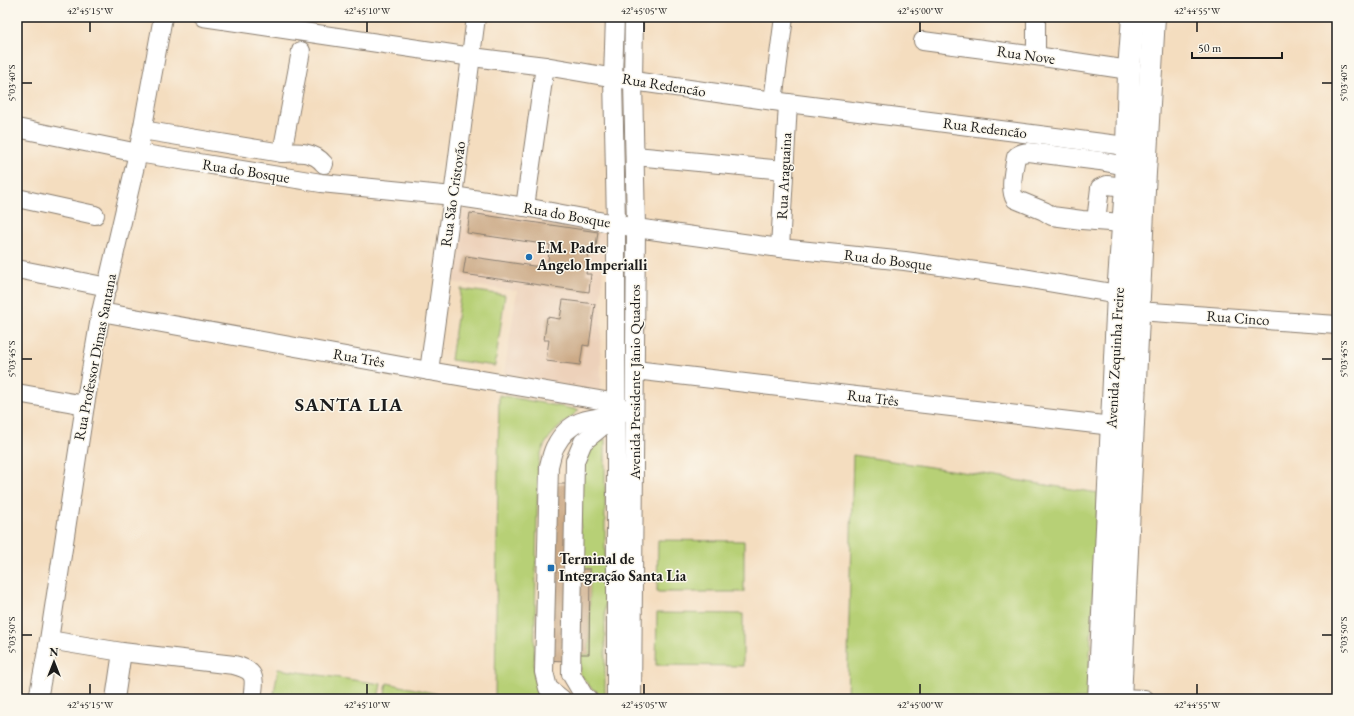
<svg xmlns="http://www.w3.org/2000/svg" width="1354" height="716" viewBox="0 0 1354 716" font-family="'EB Garamond',serif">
<rect width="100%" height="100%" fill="#fbf7ec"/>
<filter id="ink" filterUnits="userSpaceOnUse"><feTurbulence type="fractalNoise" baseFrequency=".025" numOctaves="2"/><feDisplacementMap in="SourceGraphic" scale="8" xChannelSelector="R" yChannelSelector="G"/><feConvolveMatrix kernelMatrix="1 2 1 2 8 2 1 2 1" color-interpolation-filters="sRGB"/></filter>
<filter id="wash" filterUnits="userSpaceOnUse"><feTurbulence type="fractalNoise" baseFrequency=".012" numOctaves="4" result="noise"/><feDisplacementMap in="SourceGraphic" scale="16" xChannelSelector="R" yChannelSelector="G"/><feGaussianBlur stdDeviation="0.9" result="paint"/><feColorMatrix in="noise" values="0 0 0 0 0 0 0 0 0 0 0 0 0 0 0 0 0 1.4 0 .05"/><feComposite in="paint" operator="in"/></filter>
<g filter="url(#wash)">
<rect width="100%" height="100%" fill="#f4ddbf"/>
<!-- built -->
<path fill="#edd1ba" d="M461,208L605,231L601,302V391L504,374L517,291L450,282Z"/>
<!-- green -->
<g fill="#b7d076" stroke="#6a7649">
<path d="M461,289L505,295L495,366L451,360Z"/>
<path d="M499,395L579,410C558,429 542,437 538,467L534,673L535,683L547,699H495Z"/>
<path d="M605,439V698L590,687L580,674V654H589L590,569H580L581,458L595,441Z"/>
<path d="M853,455L1098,493L1088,699H847Z"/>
<path d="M658,540L744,541V592H657Z"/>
<path d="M657,613L743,614V666L656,665Z"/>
<path d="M278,669L381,684L378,699H273Z"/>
<path d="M387,683L460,699H384Z"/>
</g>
<g id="blocks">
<!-- building -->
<g fill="#ccaa87">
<path d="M470,213L598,232L595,253H589L586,274H591L589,292L463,274L466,256L547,268L550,245L467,233Z"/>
<path d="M563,300L595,304L589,346L583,345L580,365L546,361L549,340H544L547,317L560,319Z"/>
<path d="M546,484H571L569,569H590L589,654H573L568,661L542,660Z"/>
</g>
</g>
</g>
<g filter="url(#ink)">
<use href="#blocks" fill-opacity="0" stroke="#887c6e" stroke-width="1"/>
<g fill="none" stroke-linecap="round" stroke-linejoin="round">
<!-- minor casing -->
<g stroke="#887c6e" stroke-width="20">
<g id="minor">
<path d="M203,17L472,57L545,66L633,81L788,103L1126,146"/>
<path d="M615,17L613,77L616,224V699"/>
<path d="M1036,17V56"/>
<path d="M923,41L1036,56L1129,70"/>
<path d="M773,101L784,17"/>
<path d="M17,128L138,153L321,183L453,196L525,207L636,228L780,248L905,261L1018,277L1118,294"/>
<path d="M142,130L282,153C298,152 314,151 324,164"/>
<path d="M282,153L301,51"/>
<path d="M635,156L784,170"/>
<path d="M17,198L95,215"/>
<path d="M525,207L545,66"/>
<path d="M1096,221L1100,188L1107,185L1126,187"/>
<path d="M1123,223L1082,220L1052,216L1044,211L1015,199C1009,190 1014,168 1016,157C1019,153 1023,153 1028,152L1100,161L1126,166"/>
<path d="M780,248L788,103"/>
<path d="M17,269L108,287"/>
<path d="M1138,311L1337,325"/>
<path d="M101,312L429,371L617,403L624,412"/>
<path d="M635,370L1112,426"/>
<path d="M429,371L453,196L476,17"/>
<path d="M17,393L85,405"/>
<path d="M49,640L122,652L234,665C257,671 255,678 252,699"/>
<path d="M1120,698L1145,699"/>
<path d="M38,699L49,640L85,405L101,312L138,153L163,17"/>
<path d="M115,699L122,652"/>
<path d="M562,699L548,688L544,672L549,466C551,459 552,451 556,445C570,419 590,418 617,415"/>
<path d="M588,699L584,696L571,674L575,461L583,442L616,415"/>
<path d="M632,699L636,228L633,81L634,17"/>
</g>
</g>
<!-- major casing -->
<g stroke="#887c6e" stroke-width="24">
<g id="major">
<path d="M1099,699L1118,294L1126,187L1129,70L1133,17"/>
<path d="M1120,699L1144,190L1154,17"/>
</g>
</g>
<!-- minor -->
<use href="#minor" stroke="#fff" stroke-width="18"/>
<!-- major -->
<use href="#major" stroke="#fff" stroke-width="22"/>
</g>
</g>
<!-- ticks -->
<path fill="none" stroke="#1c1c1c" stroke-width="1.5" d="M90,22V32M367,22V32M644,22V32M920,22V32M1197,22V32M22,83H32M1322,83H1332M22,359H32M1322,359H1332M22,635H32M1322,635H1332M90,684V694M367,684V694M644,684V694M920,684V694M1197,684V694"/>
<!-- markers -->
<g fill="#1f6fb2" stroke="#fbf7ec" stroke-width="1.5">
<circle cx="529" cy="257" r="4"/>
<rect x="547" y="564" width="8" height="8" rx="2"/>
</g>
<g text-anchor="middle" stroke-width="3" stroke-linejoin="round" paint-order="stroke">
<!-- street labels -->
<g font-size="15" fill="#1c1c1c" stroke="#fbf7ec">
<text transform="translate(1026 55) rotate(8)" y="5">Rua Nove</text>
<text transform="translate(664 85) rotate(9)" y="5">Rua Redencão</text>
<text transform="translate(985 128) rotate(7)" y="5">Rua Redencão</text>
<text transform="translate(246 171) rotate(9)" y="5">Rua do Bosque</text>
<text transform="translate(784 176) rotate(-87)" y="5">Rua Araguaina</text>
<text transform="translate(453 194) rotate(-82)" y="5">Rua São Cristovão</text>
<text transform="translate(567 215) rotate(10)" y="5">Rua do Bosque</text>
<text transform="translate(888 260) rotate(7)" y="5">Rua do Bosque</text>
<text transform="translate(1238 318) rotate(4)" y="5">Rua Cinco</text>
<text transform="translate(95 357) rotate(-79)" y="5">Rua Professor Dimas Santana</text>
<text transform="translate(359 358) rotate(10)" y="5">Rua Três</text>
<text transform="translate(1115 358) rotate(-87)" y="5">Avenida Zequinha Freire</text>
<text transform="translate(635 382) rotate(-90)" y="5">Avenida Presidente Jânio Quadros</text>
<text transform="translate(873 398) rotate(7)" y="5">Rua Três</text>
</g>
<!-- poi labels -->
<g font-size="15" font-weight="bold" fill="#1c1c1c" stroke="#fbf7ec" text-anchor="start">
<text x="537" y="253">E.M. Padre<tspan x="537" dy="17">Angelo Imperialli</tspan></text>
<text x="559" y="564">Terminal de<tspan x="559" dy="17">Integração Santa Lia</tspan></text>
</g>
<!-- district labels -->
<g font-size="19" font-weight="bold" letter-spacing="1" fill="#1c1c1c" stroke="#fbf7ec">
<text x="349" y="411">SANTA LIA</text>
</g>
</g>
<!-- margin -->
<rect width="1354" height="716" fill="none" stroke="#fbf7ec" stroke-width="44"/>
<!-- north arrow -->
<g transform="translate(54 662)" stroke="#fbf7ec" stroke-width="3" paint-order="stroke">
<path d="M0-3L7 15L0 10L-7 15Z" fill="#1c1c1c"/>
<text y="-6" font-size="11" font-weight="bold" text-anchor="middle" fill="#1c1c1c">N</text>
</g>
<!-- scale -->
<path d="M1192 52v6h90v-6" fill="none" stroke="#1c1c1c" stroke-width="2"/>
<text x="1198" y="52" font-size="12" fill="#1c1c1c" stroke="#fbf7ec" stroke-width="3" paint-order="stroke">50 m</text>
<rect x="22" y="22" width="1310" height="672" fill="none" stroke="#1c1c1c" stroke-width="1.5"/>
<g font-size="10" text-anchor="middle" fill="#1c1c1c">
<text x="90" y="14">42°45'15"W</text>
<text x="367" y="14">42°45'10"W</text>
<text x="644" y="14">42°45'05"W</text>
<text x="920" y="14">42°45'00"W</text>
<text x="1197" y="14">42°44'55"W</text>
<text transform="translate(11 83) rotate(-90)" y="4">5°03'40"S</text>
<text transform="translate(1343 83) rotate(-90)" y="4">5°03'40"S</text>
<text transform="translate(11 359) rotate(-90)" y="4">5°03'45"S</text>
<text transform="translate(1343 359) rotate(-90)" y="4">5°03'45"S</text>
<text transform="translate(11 635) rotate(-90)" y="4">5°03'50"S</text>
<text transform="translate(1343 635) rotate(-90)" y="4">5°03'50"S</text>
<text x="90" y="708">42°45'15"W</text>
<text x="367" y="708">42°45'10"W</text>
<text x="644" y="708">42°45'05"W</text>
<text x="920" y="708">42°45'00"W</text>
<text x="1197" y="708">42°44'55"W</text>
</g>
</svg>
